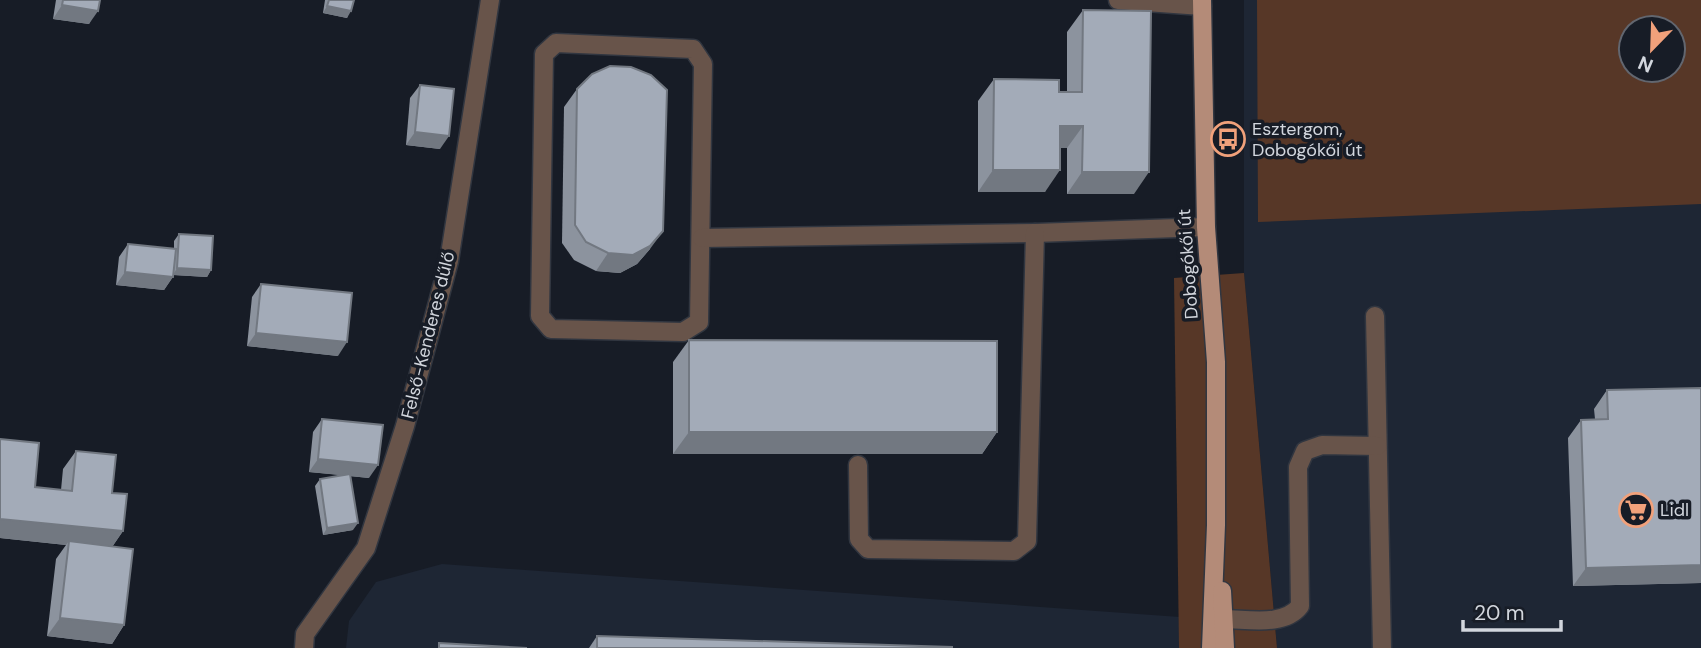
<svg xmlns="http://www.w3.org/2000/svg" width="1701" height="648" viewBox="0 0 1701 648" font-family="'DM Sans',sans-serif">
<rect width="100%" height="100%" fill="#171c26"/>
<!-- built -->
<g fill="#1e2634" fill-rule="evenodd">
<path d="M1244,0H1701V648H1277L1244,273ZM1631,28H1673V70H1631Z"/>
<path d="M442,564L1180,617L1179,648H346L349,621L376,582Z"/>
</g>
<!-- green -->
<g fill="#573727" fill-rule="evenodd">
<path d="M1257,0H1701V204L1258,222ZM1673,28V70H1631V28Z"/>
<path d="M1244,273L1277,648H1179L1174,278Z"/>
</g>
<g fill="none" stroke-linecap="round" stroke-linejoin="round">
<!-- minor casing -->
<g stroke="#313640" stroke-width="21">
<g id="minor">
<path d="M1118,0L1202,6"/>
<path d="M556,43L693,49L703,64L699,322L683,332L551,329L540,316L544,54Z"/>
<path d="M702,238L1035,233L1206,227"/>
<path d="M1375,316L1382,648"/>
<path d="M858,465L859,539L868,549L1014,551L1027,541L1035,233"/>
<path d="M1224,619C1248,619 1284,627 1300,606L1298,467L1305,451L1322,445L1377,446"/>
<path d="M304,648L305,634L366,548L405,426L449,261L490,0"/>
</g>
</g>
<!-- major casing -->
<g stroke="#313640" stroke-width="21">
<g id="major">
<path d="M1202,0L1206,227L1216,362V525L1211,648"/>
<path d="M1222,591L1225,648"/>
</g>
</g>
<!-- minor -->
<use href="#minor" stroke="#68544a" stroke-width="18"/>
<!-- major -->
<use href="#major" stroke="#b48b78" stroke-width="18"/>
</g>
<!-- wall -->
<g fill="#8c939e">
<path d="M56,0H100L89,24L53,19Z"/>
<path d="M325,0H354L347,18L323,13Z"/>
<path d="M1083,10L1134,194H1067V148H1060L1045,192H978V101L994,79L1059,92H1067V32Z"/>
<path d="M420,85L440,149L406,145L410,98Z"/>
<path d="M577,89L650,249L637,264L620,273L596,271L574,260L562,243L564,107Z"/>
<path d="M179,234L211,270L207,277L174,275L164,290L116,285L119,257L128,244L174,249V241Z"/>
<path d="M261,284L338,356L247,346L252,297Z"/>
<path d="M689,340L997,432L982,454H673V362Z"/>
<path d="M1701,388V583L1573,586L1568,438L1581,420L1595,419L1594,409L1607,390Z"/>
<path d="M322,419L369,478L350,476L353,530L323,535L315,486L320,479L342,475L309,472L313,432Z"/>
<path d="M0,439L35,487L61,490L63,469L76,451L112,493L123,531L112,547L124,625L112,644L47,636L56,559L66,545L0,538Z"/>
<path d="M597,636L952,648H589Z"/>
</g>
<!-- shaded-wall -->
<g fill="#727881">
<path d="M62,5L98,11L89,24L53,19Z"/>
<path d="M327,6L351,11L347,18L323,13Z"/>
<path d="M1060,126H1083L1067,148H1045Z"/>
<path d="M415,132L449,136L440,149L406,145Z"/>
<path d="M993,170H1060L1045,192H978Z"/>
<path d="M1082,172H1149L1134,194H1067Z"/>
<path d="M663,231L650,249L637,264L620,273L596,271L608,253Z"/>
<path d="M177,268L211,270L207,277L173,275Z"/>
<path d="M125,272L173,277L164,290L116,285Z"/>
<path d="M256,333L347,342L338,356L247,346Z"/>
<path d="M689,432H997L982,454H673Z"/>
<path d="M318,459L378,465L369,478L309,472Z"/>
<path d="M0,519L123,531L110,550L69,541L66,545L0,538Z"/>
<path d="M358,523L353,530L323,535L327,528Z"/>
<path d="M1701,565V583L1573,586L1586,568Z"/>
<path d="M60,618L124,625L112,644L47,636Z"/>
</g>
<!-- building -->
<g fill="#a3abb8" stroke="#727881" stroke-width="2">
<path d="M63,0H100L98,11L62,5Z"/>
<path d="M329,0H354L351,11L327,6Z"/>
<path d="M1083,10L1151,11L1149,172H1082L1083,126H1060V170H993L994,79L1059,80V92H1082Z"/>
<path d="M610,66L631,67L651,75L667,90L663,231L650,246L633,255L608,253L586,242L575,225L577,89L592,74Z"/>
<path d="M420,85L454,89L449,136L415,132Z"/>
<path d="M179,234L213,236L211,270L177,268Z"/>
<path d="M128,244L176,249L173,277L125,272Z"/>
<path d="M261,284L352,293L347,342L256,333Z"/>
<path d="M689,340L997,341V432H689Z"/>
<path d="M1701,388V565L1586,568L1581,420L1608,419L1607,390Z"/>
<path d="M322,419L383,425L378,465L318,459Z"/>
<path d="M0,439L39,443L35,487L72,491L76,451L116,455L112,493L127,494L123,531L0,519Z"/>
<path d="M350,474L358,523L327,528L320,479Z"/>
<path d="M69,541L133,549L124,625L60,618Z"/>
<path d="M597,636L952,647V648H597Z"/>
<path d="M439,643L527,648H439Z"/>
</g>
<!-- icons -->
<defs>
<g id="bus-ring" transform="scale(1.75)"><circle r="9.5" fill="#171c26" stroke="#f1a17b" stroke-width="1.5"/><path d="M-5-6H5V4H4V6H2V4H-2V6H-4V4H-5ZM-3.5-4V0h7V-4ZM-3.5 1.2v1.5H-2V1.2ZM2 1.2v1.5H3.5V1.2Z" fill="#f1a17b"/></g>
<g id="supermarket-ring" transform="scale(1.75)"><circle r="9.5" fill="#171c26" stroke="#f1a17b" stroke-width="1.5"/><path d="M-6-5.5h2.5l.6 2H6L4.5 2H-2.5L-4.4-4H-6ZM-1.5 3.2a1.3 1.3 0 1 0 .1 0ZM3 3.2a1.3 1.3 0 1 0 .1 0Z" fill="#f1a17b"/></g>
</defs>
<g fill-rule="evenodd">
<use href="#bus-ring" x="1228" y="139"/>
<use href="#supermarket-ring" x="1636" y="510"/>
</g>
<g text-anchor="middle" stroke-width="7" stroke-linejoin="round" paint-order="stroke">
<!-- poi labels -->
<g font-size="18" fill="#d2d6dd" stroke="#171c26" text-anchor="start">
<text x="1252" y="135">Esztergom,<tspan x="1252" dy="21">Dobogókői út</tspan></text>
<text x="1660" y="516">Lidl</text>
</g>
<!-- street labels -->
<g font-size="18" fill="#d2d6dd" stroke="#171c26">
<text transform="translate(1188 264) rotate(-94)" y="6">Dobogókői út</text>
<text transform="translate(428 335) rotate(-76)" y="6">Felső-Kenderes dűlő</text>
</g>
</g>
<!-- north arrow -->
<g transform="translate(1652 49) rotate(203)"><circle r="33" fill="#171c26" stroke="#62666f" stroke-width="2"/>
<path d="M0-5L12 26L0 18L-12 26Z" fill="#f1a17b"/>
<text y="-10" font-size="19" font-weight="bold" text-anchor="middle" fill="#d2d6dd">N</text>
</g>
<!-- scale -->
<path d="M1463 620v10h98v-10" fill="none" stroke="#d2d6dd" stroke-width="3.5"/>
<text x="1474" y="620" font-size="21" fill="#d2d6dd" stroke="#171c26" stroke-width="5" paint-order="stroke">20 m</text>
</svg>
